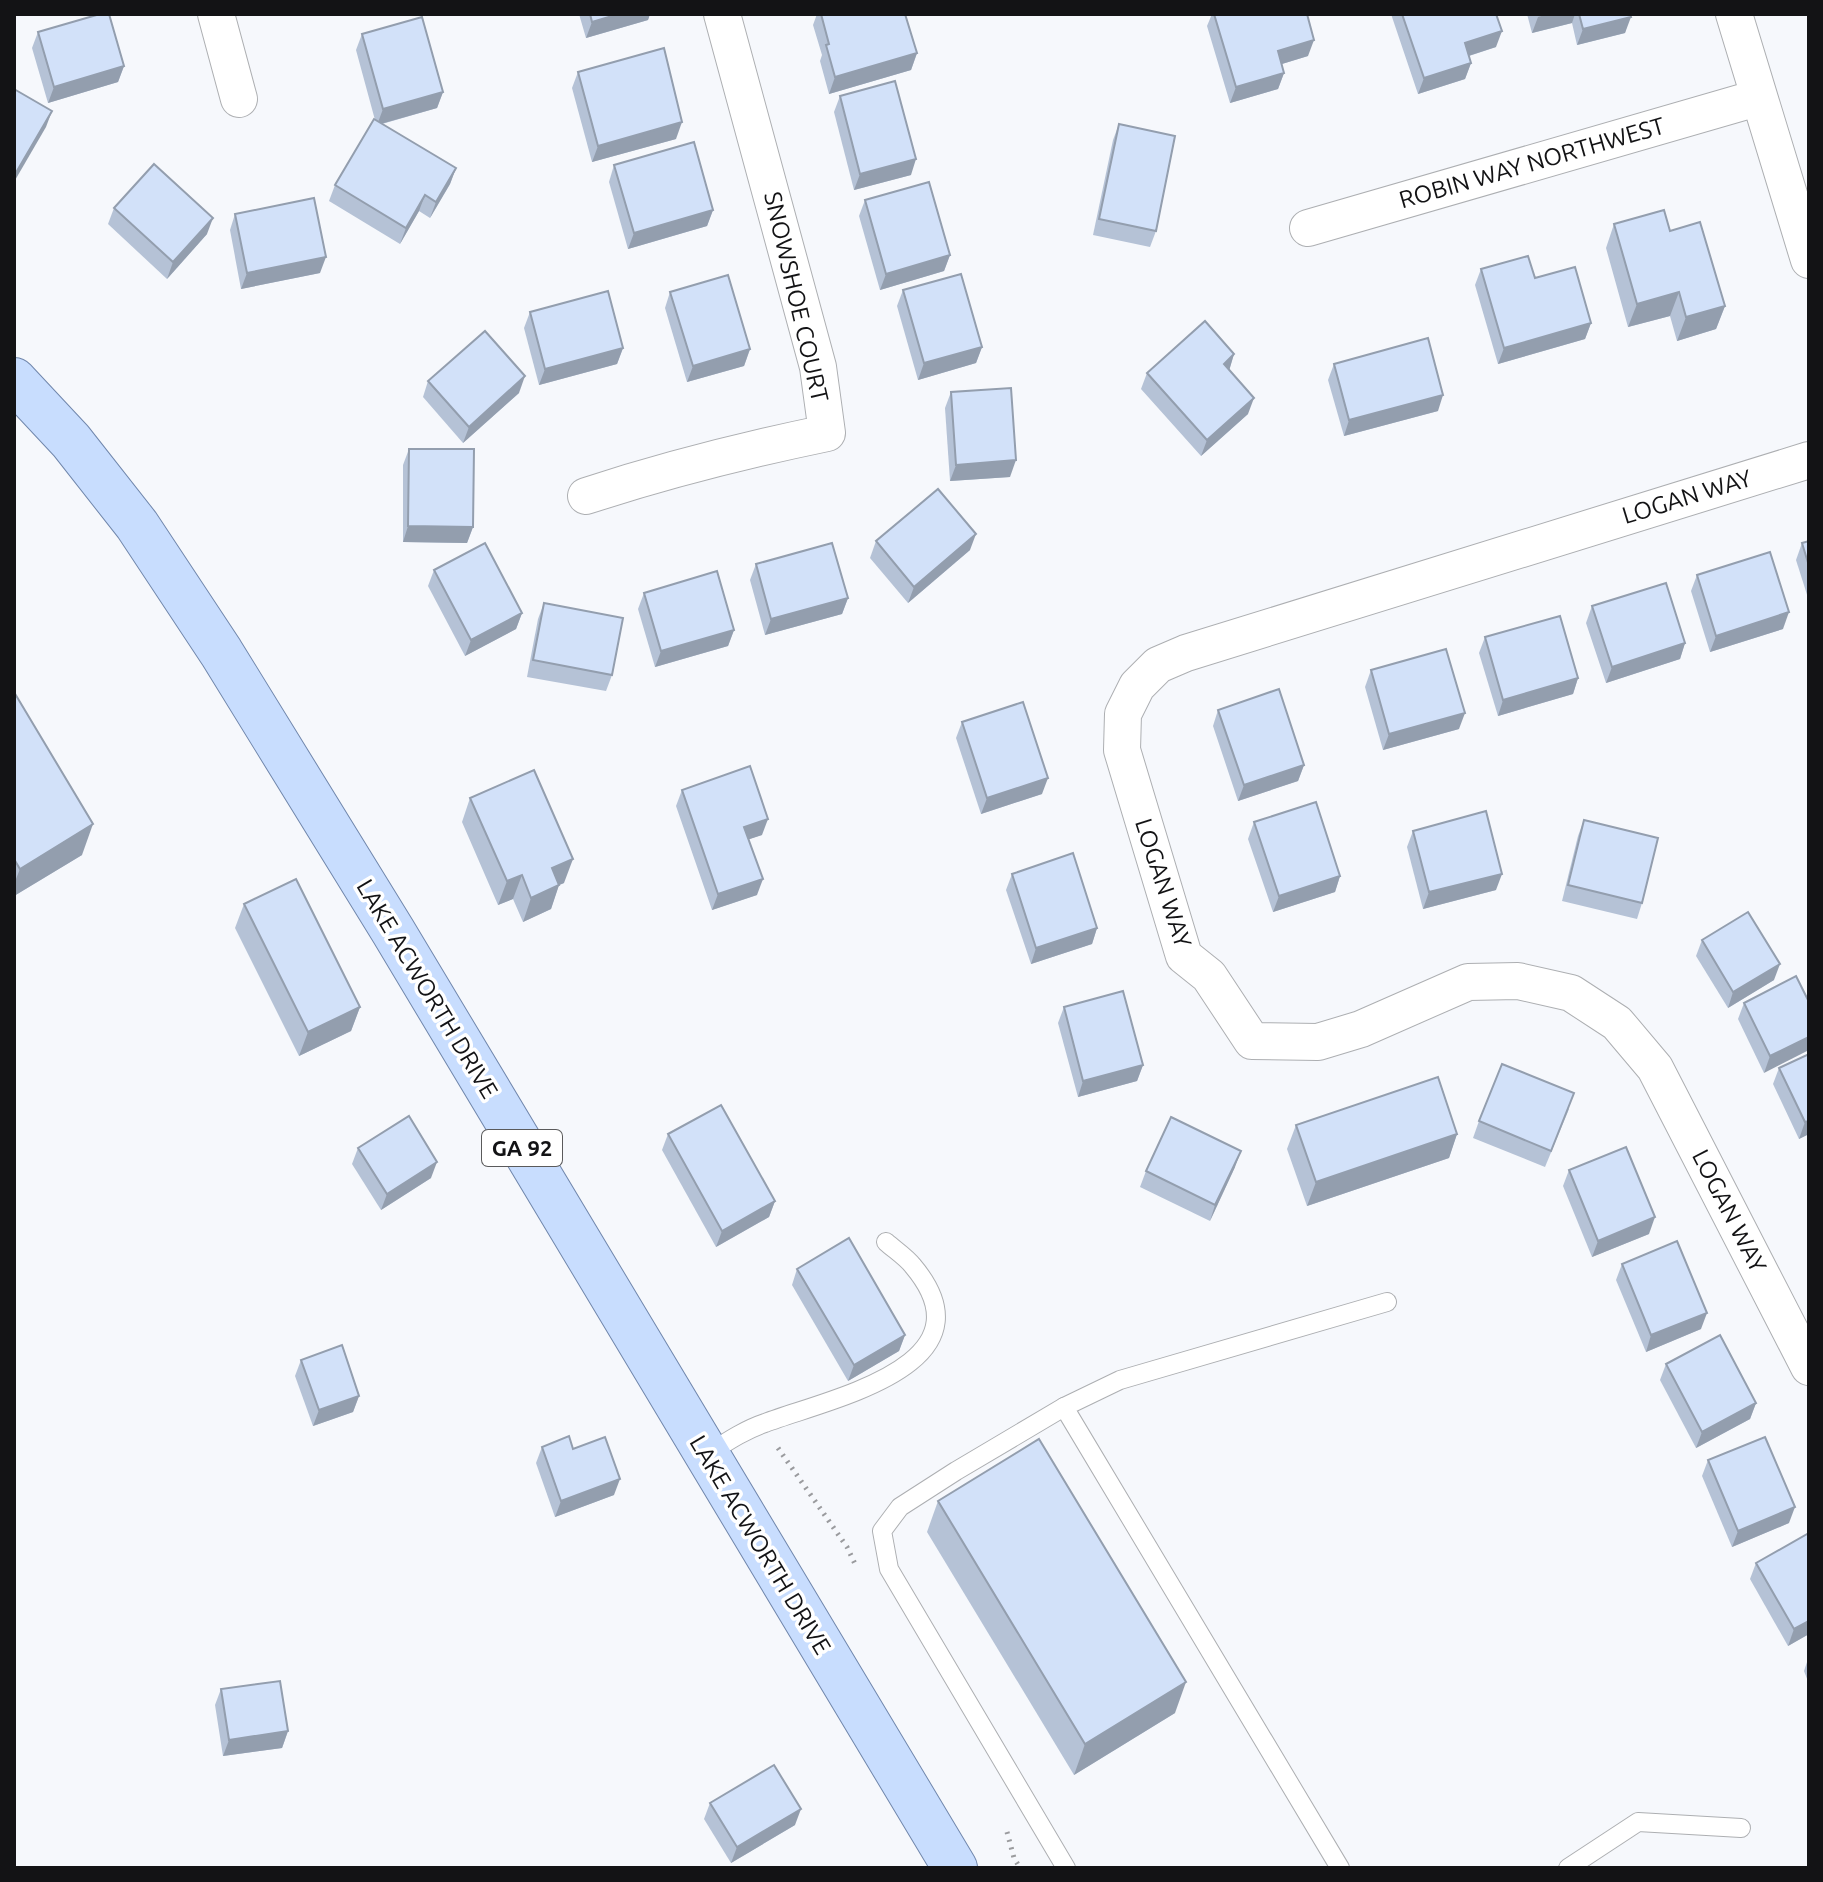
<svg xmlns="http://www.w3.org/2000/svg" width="1823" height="1882" viewBox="0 0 1823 1882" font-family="Ubuntu,sans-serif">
<rect width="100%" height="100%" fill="#f6f8fc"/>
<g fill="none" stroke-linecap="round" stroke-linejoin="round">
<!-- lane casing -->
<g stroke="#adafb2" stroke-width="20">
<g id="lane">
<path d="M1064,1407L956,1471L900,1507L882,1531L889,1569L1066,1868"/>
<path d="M706,1455C725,1443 744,1430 765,1423C828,1399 997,1366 913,1266C906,1257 895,1250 886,1242"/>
<path d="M1340,1868L1064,1407L1120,1380L1387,1302"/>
<path d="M1568,1868L1638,1822L1741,1828"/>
</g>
</g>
<!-- street casing -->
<g stroke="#adafb2" stroke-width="38">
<g id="street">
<path d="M216,14L239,99"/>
<path d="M1734,14L1809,260"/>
<path d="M1308,228L1757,98"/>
<path d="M1809,460L1186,653L1158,665L1137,686L1123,714L1122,750L1184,956L1209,976L1252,1041L1318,1042L1361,1029L1468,982L1518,981L1571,993L1617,1023L1655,1068L1809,1367"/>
<path d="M586,496C666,470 745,450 827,433L818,367L722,14"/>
</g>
</g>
<!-- primary casing -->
<g stroke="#7187ac" stroke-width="46">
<path id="primary" d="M14,380L71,441L137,525L221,652L393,931L955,1868"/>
</g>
<!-- path -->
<g stroke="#9a9b9e" stroke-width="5" stroke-dasharray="2 6" stroke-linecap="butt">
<path d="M778,1448L847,1547L856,1566"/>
<path d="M1007,1832L1014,1858L1020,1868"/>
</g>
<!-- lane -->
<use href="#lane" stroke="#fff" stroke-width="18"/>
<!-- street -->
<use href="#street" stroke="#fff" stroke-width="36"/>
<!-- primary -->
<use href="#primary" stroke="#c8ddfe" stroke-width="44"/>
</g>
<!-- wall -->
<g fill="#b5c2d6">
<path d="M579,14H650L648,20L586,38Z"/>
<path d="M817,14H905L917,53L911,70L829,94L820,61L822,55L813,25Z"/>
<path d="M1212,14H1307L1308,56L1282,64L1284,73L1278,89L1230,103L1207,26Z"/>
<path d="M1391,14H1496V47L1469,56L1471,63L1465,79L1418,94Z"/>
<path d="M1527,14H1630L1625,33L1577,45L1572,23L1532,33Z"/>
<path d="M38,32L124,66L118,82L48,103L32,48Z"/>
<path d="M362,34L443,92L437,108L382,124L456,168L450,184L430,218L419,211L400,244L329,201L335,185L375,120L356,50Z"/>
<path d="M578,72L676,139L592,162L572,88Z"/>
<path d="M840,96L911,175L854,190L834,112Z"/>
<path d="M1119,124L1156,231L1150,247L1093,235L1113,140Z"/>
<path d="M614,165L713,210L707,226L628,249L609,182Z"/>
<path d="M865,200L950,255L944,271L880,290L859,216Z"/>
<path d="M114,208L207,234L167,279L108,224Z"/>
<path d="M235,214L320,273L241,289L230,230Z"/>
<path d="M1614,224L1670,231L1725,306L1716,329L1677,341L1670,316L1628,327L1606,248Z"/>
<path d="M1481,269L1535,278L1591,323L1585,339L1498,364L1475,285Z"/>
<path d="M903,290L982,347L976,363L918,380L897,306Z"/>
<path d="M670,292L750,349L744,366L687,382L665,308Z"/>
<path d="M530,312L623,348L617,364L539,385L524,328Z"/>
<path d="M1234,354L1229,370L1248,414L1201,456L1141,389L1147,373Z"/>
<path d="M1334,364L1438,411L1344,436L1328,380Z"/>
<path d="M428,381L519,393L463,443L423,397Z"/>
<path d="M951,392L1010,477L950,481L945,408Z"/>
<path d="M409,449L473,527L467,543L403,542V465Z"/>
<path d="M876,541L970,550L908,603L870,558Z"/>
<path d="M1809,541V601L1796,560L1802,543Z"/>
<path d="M756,564L848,598L842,614L765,635L750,580Z"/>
<path d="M434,570L522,613L516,629L465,656L428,586Z"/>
<path d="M1697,575L1783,629L1710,652L1691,591Z"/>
<path d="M644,593L734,630L728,646L655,667L638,609Z"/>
<path d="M544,603L612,675L606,691L527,677L538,619Z"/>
<path d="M1592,606L1685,643L1680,659L1606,683L1586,623Z"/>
<path d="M1485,637L1578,678L1573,694L1498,716L1479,653Z"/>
<path d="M1371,670L1459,729L1383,750L1365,687Z"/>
<path d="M14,692L82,855L14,896Z"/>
<path d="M1218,710L1304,765L1298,781L1238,801L1213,726Z"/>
<path d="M962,722L1042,794L981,814L956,738Z"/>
<path d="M682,790L762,835L749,839L757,895L712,910L676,806Z"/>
<path d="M470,798L564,883L559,885L551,909L523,922L513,899L498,905L462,822Z"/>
<path d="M1584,820L1642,903L1637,919L1562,901L1578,836Z"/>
<path d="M1254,822L1340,876L1335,892L1273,912L1248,839Z"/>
<path d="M1413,831L1496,890L1423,909L1407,847Z"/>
<path d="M1012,874L1097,928L1092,944L1031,964L1006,890Z"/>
<path d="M244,904L360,1007L351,1031L299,1056L235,928Z"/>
<path d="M1702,940L1774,980L1728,1008L1696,956Z"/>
<path d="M1809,1002L1764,1073L1738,1019L1744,1003Z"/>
<path d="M1064,1007L1143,1065L1137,1081L1078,1097L1058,1023Z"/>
<path d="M1809,1054V1134L1799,1139L1773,1084L1779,1068Z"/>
<path d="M1569,1109L1545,1167L1473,1138L1479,1121Z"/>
<path d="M1296,1125L1457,1134L1449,1158L1307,1206L1287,1149Z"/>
<path d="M668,1134L775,1201L769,1217L716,1247L662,1150Z"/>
<path d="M358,1148L431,1178L381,1210L352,1164Z"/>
<path d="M1235,1167L1210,1221L1140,1187L1146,1171Z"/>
<path d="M1569,1170L1649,1234L1592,1257L1563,1186Z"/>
<path d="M1622,1264L1701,1329L1646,1352L1616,1280Z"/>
<path d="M797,1269L905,1335L899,1351L848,1381L792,1285Z"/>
<path d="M301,1360L359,1396L353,1412L313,1426L295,1376Z"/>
<path d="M1666,1364L1756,1403L1750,1419L1696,1448L1660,1380Z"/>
<path d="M542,1447L573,1449L614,1495L555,1517L536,1463Z"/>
<path d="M1708,1460L1789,1523L1732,1547L1702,1476Z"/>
<path d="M938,1501L1175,1713L1074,1775L927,1532Z"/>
<path d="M1809,1533V1634L1788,1646L1750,1579L1756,1563Z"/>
<path d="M1809,1656V1684L1804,1671Z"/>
<path d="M221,1689L288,1731L282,1748L223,1756L215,1705Z"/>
<path d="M710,1803L795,1825L731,1863L704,1819Z"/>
</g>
<!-- shaded-wall -->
<g fill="#939eae">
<path d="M619,14H650L648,20L586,38L592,22Z"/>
<path d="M1548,14H1575L1572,23L1532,33L1538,17Z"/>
<path d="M1631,17L1625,33L1577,45L1583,29Z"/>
<path d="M1502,31L1496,47L1459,59L1465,43Z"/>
<path d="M1314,40L1308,56L1272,67L1278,51Z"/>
<path d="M917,53L911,70L829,94L835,77Z"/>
<path d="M1471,63L1465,79L1418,94L1424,78Z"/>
<path d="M124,66L118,82L48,103L54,87Z"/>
<path d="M1284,73L1278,89L1230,103L1236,87Z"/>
<path d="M443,92L437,108L377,125L383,109Z"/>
<path d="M52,111L46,127L14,182V176Z"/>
<path d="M682,122L676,139L592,162L598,146Z"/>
<path d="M916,159L911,175L854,190L860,174Z"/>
<path d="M456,168L450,184L430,218L436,202Z"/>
<path d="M425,195L419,211L400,244L406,228Z"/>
<path d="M713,210L707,226L628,249L634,233Z"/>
<path d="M213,218L207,234L167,279L173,262Z"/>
<path d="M950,255L944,271L880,290L886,274Z"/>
<path d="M326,257L320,273L241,289L247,273Z"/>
<path d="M1679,292L1670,316L1628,327L1637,304Z"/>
<path d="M1725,306L1716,329L1677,341L1686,317Z"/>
<path d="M1591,323L1585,339L1498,364L1504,348Z"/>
<path d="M982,347L976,363L918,380L924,363Z"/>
<path d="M623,348L617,364L539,385L545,369Z"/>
<path d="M750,349L744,366L687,382L693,366Z"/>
<path d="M1234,354L1229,371L1224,364Z"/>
<path d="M525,376L519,393L463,443L469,427Z"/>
<path d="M1443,395L1438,411L1344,436L1349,420Z"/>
<path d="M1254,398L1248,414L1201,456L1207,440Z"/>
<path d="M1016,460L1010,477L950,481L956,465Z"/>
<path d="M408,526L473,527L467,543L403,542Z"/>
<path d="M976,534L970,550L908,603L914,587Z"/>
<path d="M848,598L842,614L765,635L771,619Z"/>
<path d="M1789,612L1783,629L1710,652L1716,636Z"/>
<path d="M522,613L516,629L465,656L471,640Z"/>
<path d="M734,630L728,646L655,667L661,651Z"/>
<path d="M1685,643L1680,659L1606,683L1612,667Z"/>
<path d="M1578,678L1573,694L1498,716L1503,700Z"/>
<path d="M1465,713L1459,729L1383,750L1389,734Z"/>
<path d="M1304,765L1298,781L1238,801L1244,785Z"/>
<path d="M1048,778L1042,794L981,814L987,798Z"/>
<path d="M768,819L762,835L738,843L744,827Z"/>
<path d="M93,824L82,855L14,896V884L20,869Z"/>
<path d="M573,859L564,883L543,892L552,868Z"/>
<path d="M1502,874L1496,890L1423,909L1429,892Z"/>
<path d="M522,875L513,899L498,905L507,881Z"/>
<path d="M1340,876L1335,892L1273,912L1279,896Z"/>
<path d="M763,879L757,895L712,910L718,894Z"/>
<path d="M559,885L551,909L523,922L531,898Z"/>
<path d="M1097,928L1092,944L1031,964L1036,948Z"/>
<path d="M1780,964L1774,980L1728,1008L1733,992Z"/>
<path d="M360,1007L351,1031L299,1056L308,1032Z"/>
<path d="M1809,1037V1050L1764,1073L1770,1056Z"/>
<path d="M1143,1065L1137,1081L1078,1097L1083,1081Z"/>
<path d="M1809,1121V1134L1799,1139L1805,1122Z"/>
<path d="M1457,1134L1449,1158L1307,1206L1316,1182Z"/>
<path d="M1241,1151L1235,1167L1210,1221L1215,1205Z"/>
<path d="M437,1162L431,1178L381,1210L387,1194Z"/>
<path d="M775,1201L769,1217L716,1247L722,1231Z"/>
<path d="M1655,1217L1649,1234L1592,1257L1598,1241Z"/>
<path d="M1707,1313L1701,1329L1646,1352L1651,1335Z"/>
<path d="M905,1335L899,1351L848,1381L854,1365Z"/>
<path d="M359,1396L353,1412L313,1426L319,1410Z"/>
<path d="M1756,1403L1750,1419L1696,1448L1702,1432Z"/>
<path d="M620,1479L614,1495L555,1517L561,1501Z"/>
<path d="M1795,1507L1789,1523L1732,1547L1738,1531Z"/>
<path d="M1809,1621V1634L1788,1646L1794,1629Z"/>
<path d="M1186,1682L1175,1713L1074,1775L1085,1744Z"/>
<path d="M288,1731L282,1748L223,1756L229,1740Z"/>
<path d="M801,1809L795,1825L731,1863L737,1847Z"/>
</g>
<!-- building -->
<g fill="#d2e1f9" stroke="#939eae" stroke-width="2">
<path d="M100,14H109L124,66L54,87L38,32Z"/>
<path d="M590,14H619L592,22Z"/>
<path d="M821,14H905L917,53L835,77L826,45L829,44Z"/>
<path d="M1214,14H1307L1314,40L1278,51L1284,73L1236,87Z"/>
<path d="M1402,14H1496L1502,31L1465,43L1471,63L1424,78Z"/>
<path d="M1579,14H1630L1631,17L1583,29Z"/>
<path d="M422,17L443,92L383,109L362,34Z"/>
<path d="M664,48L682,122L598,146L578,72Z"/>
<path d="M895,81L916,159L860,174L840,96Z"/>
<path d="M14,89L52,111L14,176Z"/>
<path d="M374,119L456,168L436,202L425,195L406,228L335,185Z"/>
<path d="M1119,124L1175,136L1156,231L1099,219Z"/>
<path d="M694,142L713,210L634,233L614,165Z"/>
<path d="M154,164L213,218L173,262L114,208Z"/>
<path d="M929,182L950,255L886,274L865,200Z"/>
<path d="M314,198L326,257L247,273L235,214Z"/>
<path d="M1664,210L1670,231L1700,222L1725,306L1686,317L1679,292L1637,304L1614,224Z"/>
<path d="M1528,256L1535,278L1575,267L1591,323L1504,348L1481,269Z"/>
<path d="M961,274L982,347L924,363L903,290Z"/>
<path d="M728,275L750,349L693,366L670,292Z"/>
<path d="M608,291L623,348L545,369L530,312Z"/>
<path d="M1205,321L1234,354L1224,364L1254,398L1207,440L1147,373Z"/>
<path d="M485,331L525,376L469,427L428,381Z"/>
<path d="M1428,338L1443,395L1349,420L1334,364Z"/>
<path d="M1011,388L1016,460L956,465L951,392Z"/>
<path d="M409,449H474L473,527L408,526Z"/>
<path d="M938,489L976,534L914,587L876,541Z"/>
<path d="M1809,541V566L1802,543Z"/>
<path d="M485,543L522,613L471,640L434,570Z"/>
<path d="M832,543L848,598L771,619L756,564Z"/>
<path d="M1770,552L1789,612L1716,636L1697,575Z"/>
<path d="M717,571L734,630L661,651L644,593Z"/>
<path d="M1666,583L1685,643L1612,667L1592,606Z"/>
<path d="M544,603L623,618L612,675L533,660Z"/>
<path d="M1560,616L1578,678L1503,700L1485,637Z"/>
<path d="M1446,649L1465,713L1389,734L1371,670Z"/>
<path d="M1279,689L1304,765L1244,785L1218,710Z"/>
<path d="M14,692L93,824L20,869L14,859Z"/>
<path d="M1023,702L1048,778L987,798L962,722Z"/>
<path d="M750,766L768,819L744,827L763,879L718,894L682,790Z"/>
<path d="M534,770L573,859L552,868L559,885L531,898L522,875L507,881L470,798Z"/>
<path d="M1316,802L1340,876L1279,896L1254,822Z"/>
<path d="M1486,811L1502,874L1429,892L1413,831Z"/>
<path d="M1584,820L1658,838L1642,903L1568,885Z"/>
<path d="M1073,853L1097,928L1036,948L1012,874Z"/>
<path d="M296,879L360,1007L308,1032L244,904Z"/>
<path d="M1748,912L1780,964L1733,992L1702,940Z"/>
<path d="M1796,976L1809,1002V1037L1770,1056L1744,1003Z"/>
<path d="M1123,991L1143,1065L1083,1081L1064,1007Z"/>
<path d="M1809,1054V1121L1805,1122L1779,1068Z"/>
<path d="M1502,1064L1574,1093L1551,1151L1479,1121Z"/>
<path d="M1438,1077L1457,1134L1316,1182L1296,1125Z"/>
<path d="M721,1105L775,1201L722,1231L668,1134Z"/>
<path d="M409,1116L437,1162L387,1194L358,1148Z"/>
<path d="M1171,1117L1241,1151L1215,1205L1146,1171Z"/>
<path d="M1626,1147L1655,1217L1598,1241L1569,1170Z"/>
<path d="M849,1238L905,1335L854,1365L797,1269Z"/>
<path d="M1677,1241L1707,1313L1651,1335L1622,1264Z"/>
<path d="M1720,1335L1756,1403L1702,1432L1666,1364Z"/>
<path d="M342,1345L359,1396L319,1410L301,1360Z"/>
<path d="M569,1436L573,1449L605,1437L620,1479L561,1501L542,1447Z"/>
<path d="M1765,1437L1795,1507L1738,1531L1708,1460Z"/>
<path d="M1039,1439L1186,1682L1085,1744L938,1501Z"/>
<path d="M1809,1533V1621L1794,1629L1756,1563Z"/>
<path d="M280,1681L288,1731L229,1740L221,1689Z"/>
<path d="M774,1765L801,1809L737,1847L710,1803Z"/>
</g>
<g text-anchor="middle" stroke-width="7" stroke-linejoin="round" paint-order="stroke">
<!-- shield labels -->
<rect fill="#fff" stroke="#5a5a5b" stroke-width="2" x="482" y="1130" width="80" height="36" rx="6"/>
<g font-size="22" font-weight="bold" fill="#131315">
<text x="522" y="1156">GA 92</text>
</g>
<!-- street labels -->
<g font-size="24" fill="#131315" stroke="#fff">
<text transform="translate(1532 163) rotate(-16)" y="8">ROBIN WAY NORTHWEST</text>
<text transform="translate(796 297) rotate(77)" y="8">SNOWSHOE COURT</text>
<text transform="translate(1687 497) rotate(-17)" y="8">LOGAN WAY</text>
<text transform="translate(1163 883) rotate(72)" y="8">LOGAN WAY</text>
<text transform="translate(427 989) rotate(59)" y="8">LAKE ACWORTH DRIVE</text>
<text transform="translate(1729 1211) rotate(63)" y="8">LOGAN WAY</text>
<text transform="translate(760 1545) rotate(59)" y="8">LAKE ACWORTH DRIVE</text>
</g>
</g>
<!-- border -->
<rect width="1823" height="1882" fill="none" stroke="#131315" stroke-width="32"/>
</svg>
